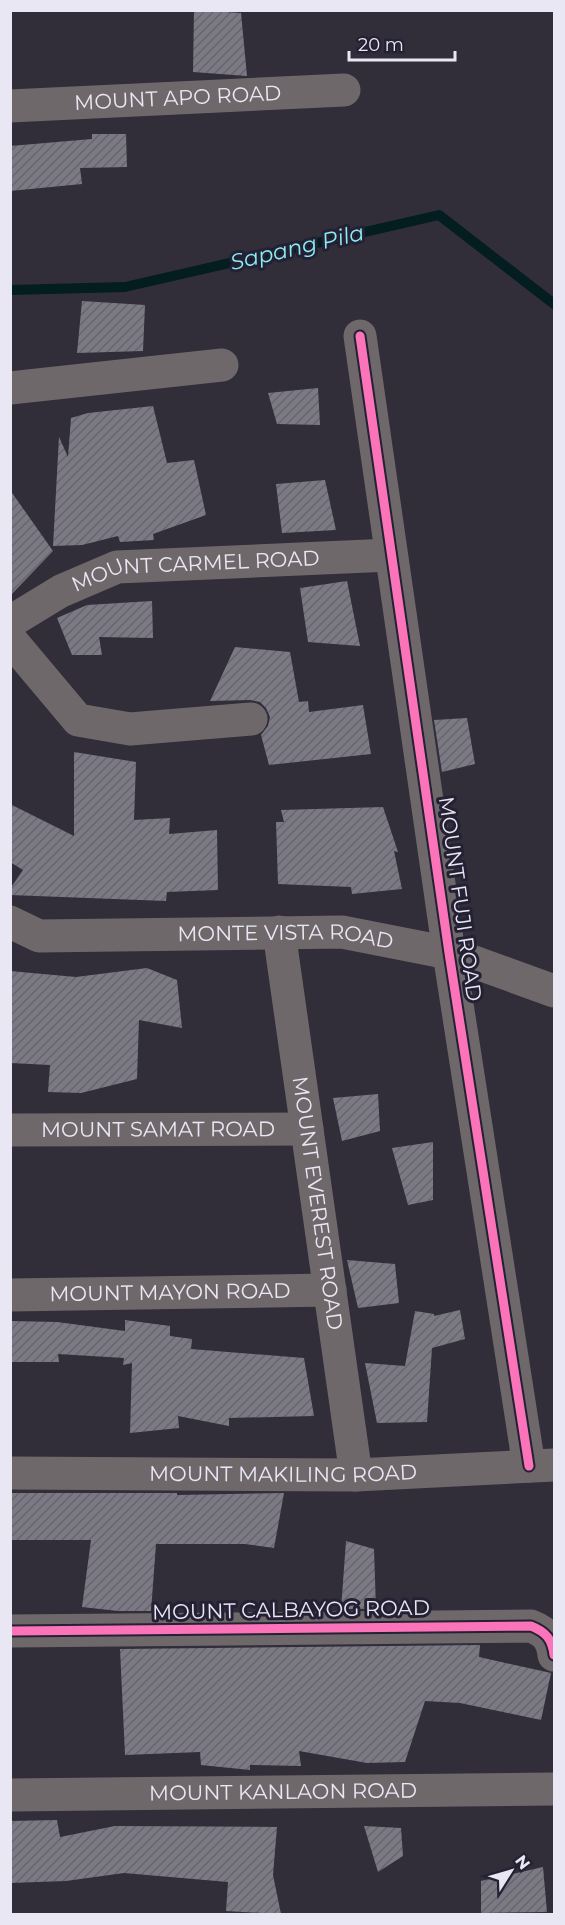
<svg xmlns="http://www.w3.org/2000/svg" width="565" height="1925" viewBox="0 0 565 1925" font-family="Montserrat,sans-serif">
<defs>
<pattern id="building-hatch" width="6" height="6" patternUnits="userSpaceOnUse" patternTransform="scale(1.5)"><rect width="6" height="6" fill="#7b7984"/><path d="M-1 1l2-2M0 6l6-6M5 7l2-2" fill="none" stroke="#66646c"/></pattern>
</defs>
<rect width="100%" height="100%" fill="#312e3a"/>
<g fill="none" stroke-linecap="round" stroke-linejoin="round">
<!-- stream -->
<path stroke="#041d20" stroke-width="10" d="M10,290L125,287L439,215L554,304"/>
</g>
<!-- building -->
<g fill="url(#building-hatch)">
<path d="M194,10L241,13L247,76L193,72Z"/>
<path d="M92,134H126L127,167L80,168L82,184L10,191V146L92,139Z"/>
<path d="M82,301L145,305L143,351L77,353Z"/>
<path d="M318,388L320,425L277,424L268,393Z"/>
<path d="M153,406L167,463L194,460L206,515L153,534L154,540L120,542L118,536L82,545L53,546L59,437L68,457L71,418L88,413Z"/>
<path d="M325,480L336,530L282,533L276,484Z"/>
<path d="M10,490L53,551L10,596Z"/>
<path d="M347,581L360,646L308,642L300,588Z"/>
<path d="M152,601L153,638L99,637L102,655H72L57,618L87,605Z"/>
<path d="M235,647L290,652L299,702L308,701L309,712L363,705L371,754L269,765L261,735L268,726L270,717L266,708L260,702L250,700L210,701Z"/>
<path d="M467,718L475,764L442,772L434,720Z"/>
<path d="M74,752L136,762L134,820L170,818L169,834L217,830L218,890L167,892L166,901L10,895V889L23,870L10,862V804L74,836Z"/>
<path d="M383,807L398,852L394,851L402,889L352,894L351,887L278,884L276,822H284L281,810Z"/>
<path d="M147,968L177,980L182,1028L139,1020L137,1079L81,1093L48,1092L50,1065L10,1063V971L76,977Z"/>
<path d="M378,1094L380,1131L342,1141L333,1098Z"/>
<path d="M433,1142V1200L408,1205L392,1148Z"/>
<path d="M347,1260L395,1264L399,1303L358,1308Z"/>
<path d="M460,1310L465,1339L432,1348L427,1422L377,1423L365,1363L405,1366L415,1311L434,1314V1316Z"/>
<path d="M125,1320L170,1326V1336L192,1339L191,1349L304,1358L314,1416L229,1418V1426L178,1416L179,1428L130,1433L132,1363L123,1365L124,1358L58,1354L59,1362H10V1321L57,1322L125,1331Z"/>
<path d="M10,1493H177V1495L284,1493L274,1548L245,1544H156L151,1611H118L82,1607L91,1540H10Z"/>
<path d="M346,1541L374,1549L376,1609H341Z"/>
<path d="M480,1645L479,1657L551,1673L541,1720L460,1703L425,1701L405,1762L367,1763L299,1751L301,1766L250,1765V1770L201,1765L200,1752L125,1755L120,1649Z"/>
<path d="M57,1820L60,1837L115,1826L277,1827L273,1875L281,1914L226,1911L228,1882L124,1873L66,1881L10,1883V1821Z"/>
<path d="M364,1826L401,1828L403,1856L378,1872Z"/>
<path d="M543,1867L547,1912L481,1913V1881Z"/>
</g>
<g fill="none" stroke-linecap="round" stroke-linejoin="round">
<!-- minor -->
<g stroke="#6f686b" stroke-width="33">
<path id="s1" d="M10,106L344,90"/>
<path d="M360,336L449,953L529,1466"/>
<path d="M10,388L222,365"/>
<path id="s2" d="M10,622L61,591L117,567L391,555"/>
<path d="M10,639L78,720L130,729L251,719"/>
<path id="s3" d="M10,922L39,936L342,932L449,953L554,991"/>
<path id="s4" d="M279,932L356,1475"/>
<path id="s5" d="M10,1130L307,1129"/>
<path id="s6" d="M10,1295L330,1290"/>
<path id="s7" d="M10,1473L356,1475L554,1465"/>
<path d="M10,1631L531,1626C546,1632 552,1639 554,1655"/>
<path id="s8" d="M10,1795L554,1789"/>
</g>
<!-- cycleway casing -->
<g stroke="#252134" stroke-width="13">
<g id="cycleway">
<path d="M360,336L449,953L529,1466"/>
<path d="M10,1631L531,1626C546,1632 552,1639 554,1655"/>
</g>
</g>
<!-- cycleway -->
<use href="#cycleway" stroke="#fb73b8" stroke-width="9"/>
</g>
<g text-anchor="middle" stroke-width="6" stroke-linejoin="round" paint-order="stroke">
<!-- street labels -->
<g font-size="21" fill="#e9e7f4" stroke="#252134">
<text dy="7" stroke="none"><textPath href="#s1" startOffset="168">MOUNT APO ROAD</textPath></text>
<text dy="7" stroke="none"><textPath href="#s2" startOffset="198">MOUNT CARMEL ROAD</textPath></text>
<text transform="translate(460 899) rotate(82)" y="7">MOUNT FUJI ROAD</text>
<text dy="7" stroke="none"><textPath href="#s3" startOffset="279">MONTE VISTA ROAD</textPath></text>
<text dy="7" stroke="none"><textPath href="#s5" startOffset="148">MOUNT SAMAT ROAD</textPath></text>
<text dy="7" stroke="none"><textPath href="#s4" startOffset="274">MOUNT EVEREST ROAD</textPath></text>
<text dy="7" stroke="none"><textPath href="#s6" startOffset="160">MOUNT MAYON ROAD</textPath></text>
<text dy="7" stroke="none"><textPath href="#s7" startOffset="273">MOUNT MAKILING ROAD</textPath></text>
<text transform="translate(291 1610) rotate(-1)" y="7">MOUNT CALBAYOG ROAD</text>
<text dy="7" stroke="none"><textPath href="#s8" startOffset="273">MOUNT KANLAON ROAD</textPath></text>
</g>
<!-- water labels -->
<g font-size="22" font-style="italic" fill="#8cedf5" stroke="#252134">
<text transform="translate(297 247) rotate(-13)" y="8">Sapang Pila</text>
</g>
</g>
<!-- border -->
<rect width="565" height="1925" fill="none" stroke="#e9e7f4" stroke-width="24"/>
<!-- north arrow -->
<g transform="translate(511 1871) rotate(53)" stroke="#252134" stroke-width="4.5" paint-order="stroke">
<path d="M0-4.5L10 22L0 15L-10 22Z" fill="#e9e7f4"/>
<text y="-9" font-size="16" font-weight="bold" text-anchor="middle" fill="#e9e7f4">N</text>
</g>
<!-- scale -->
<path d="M349 51v9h106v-9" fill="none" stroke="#e9e7f4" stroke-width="3"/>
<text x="358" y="51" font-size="18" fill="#e9e7f4" stroke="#252134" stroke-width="4.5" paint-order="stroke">20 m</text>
</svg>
